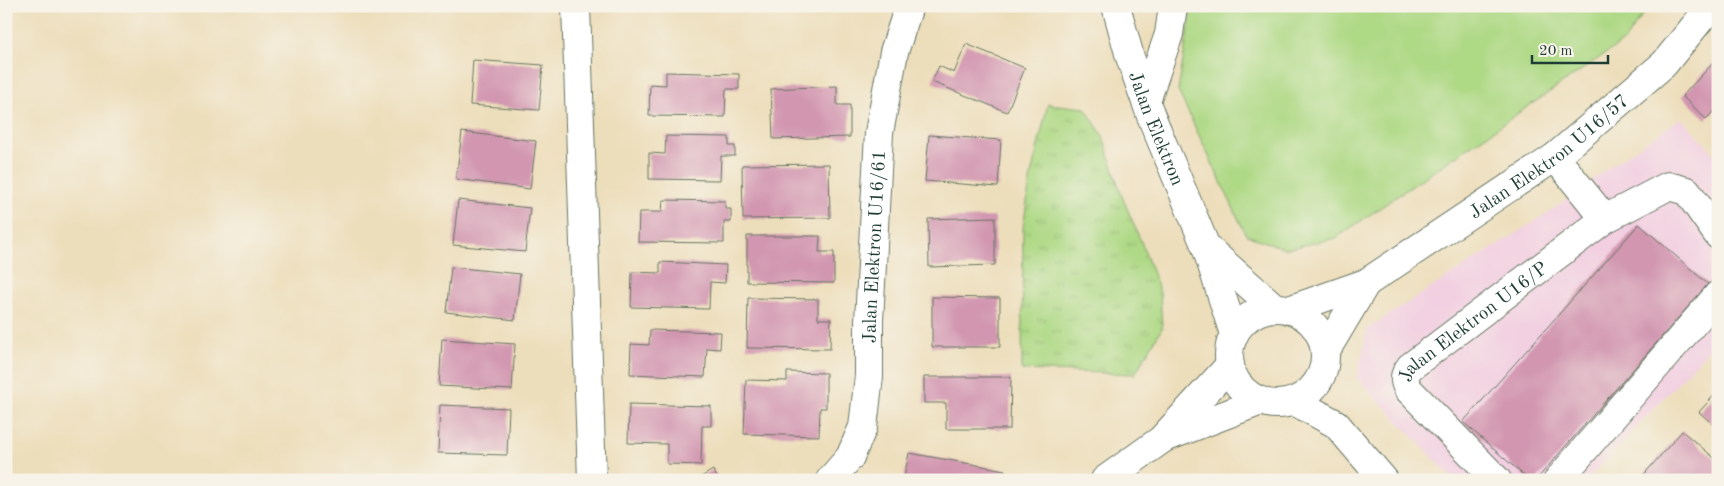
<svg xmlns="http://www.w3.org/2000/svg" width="1724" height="486" viewBox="0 0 1724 486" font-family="'Old Standard TT',serif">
<defs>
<pattern id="park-tufts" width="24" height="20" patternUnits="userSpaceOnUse" patternTransform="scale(1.25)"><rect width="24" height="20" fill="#aed985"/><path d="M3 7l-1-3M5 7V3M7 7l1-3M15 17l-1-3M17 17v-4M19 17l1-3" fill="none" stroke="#95bb73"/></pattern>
</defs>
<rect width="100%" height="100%" fill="#f7f3e8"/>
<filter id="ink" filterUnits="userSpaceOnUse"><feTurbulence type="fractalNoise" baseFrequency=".02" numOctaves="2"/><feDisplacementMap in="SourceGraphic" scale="10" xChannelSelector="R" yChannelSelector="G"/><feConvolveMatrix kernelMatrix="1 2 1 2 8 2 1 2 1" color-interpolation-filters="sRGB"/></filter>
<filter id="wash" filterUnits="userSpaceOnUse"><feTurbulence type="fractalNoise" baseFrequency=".0096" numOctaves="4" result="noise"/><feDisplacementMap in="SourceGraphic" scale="20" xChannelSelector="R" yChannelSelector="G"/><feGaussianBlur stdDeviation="1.12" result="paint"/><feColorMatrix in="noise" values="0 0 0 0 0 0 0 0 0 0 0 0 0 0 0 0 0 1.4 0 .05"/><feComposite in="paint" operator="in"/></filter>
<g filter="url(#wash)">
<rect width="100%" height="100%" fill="#eddebb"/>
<!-- built -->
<path fill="#f2cfe1" d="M1681,118L1718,158V340L1587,480H1454L1357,378L1367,329L1552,210L1612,165Z"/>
<!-- grass -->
<path fill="#aed985" stroke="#668b5c" d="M1192,6H1649L1624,41L1336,238L1286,249L1246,235L1178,91Z"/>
<!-- park -->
<path fill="url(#park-tufts)" stroke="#668b5c" d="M1048,104L1085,108L1103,136L1121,194L1142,244L1160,293L1162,328L1135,374L1022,370L1023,228L1031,175Z"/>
<g id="blocks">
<!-- building -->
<g fill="#d296b0">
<path d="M966,44L1025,68L1007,112L932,82L939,66L954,73Z"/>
<path d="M1718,58V107L1706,119L1682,96Z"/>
<path d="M473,60L543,65L539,110L470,105Z"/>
<path d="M666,72L739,74V89H726L725,117L649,116L650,84L666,85Z"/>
<path d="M837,86V105H850V137L773,139L771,89Z"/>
<path d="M462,132L536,141L530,189L456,179Z"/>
<path d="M929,135L1001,140L998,187L925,181Z"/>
<path d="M666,136L729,137V146H735V156H721L720,180L649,179V153L665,154Z"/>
<path d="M829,164L830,218L743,219L742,165Z"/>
<path d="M458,200L530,208L525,252L453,245Z"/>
<path d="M663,200L725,201V209H731V222H724V243L638,242L639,212H662Z"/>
<path d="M995,217V265L929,267L928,219Z"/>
<path d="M1639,224L1708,284L1536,480H1529L1463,422Z"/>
<path d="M747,236H820L819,252H834V283L747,282Z"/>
<path d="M660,262L726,265L725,283L710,282L709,309L631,307L632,272L660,273Z"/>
<path d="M451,267L520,274L515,320L446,312Z"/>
<path d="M932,297L1000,298V347H932Z"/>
<path d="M748,298L818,299V319H831L830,349L747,348Z"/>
<path d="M650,330L721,332L720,349L707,348L705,377L630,374L631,344L649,345Z"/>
<path d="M442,339L515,344L512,390L439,386Z"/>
<path d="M787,372L826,373V408H820L819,436L744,434L746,380L787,381Z"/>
<path d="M924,377H1011L1010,429H946V403H924Z"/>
<path d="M1718,391V429L1699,412Z"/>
<path d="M629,404L711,406V426H702L701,465L667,464V444L628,443Z"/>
<path d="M440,405L509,408L507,455L438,453Z"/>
<path d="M1682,431L1718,461V480H1639Z"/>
<path d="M909,453L1005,470L1003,480H913L904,478Z"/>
<path d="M713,470L719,480H696Z"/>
</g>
</g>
</g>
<g filter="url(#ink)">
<use href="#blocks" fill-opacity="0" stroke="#677563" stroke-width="1"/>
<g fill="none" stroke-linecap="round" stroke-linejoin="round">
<!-- minor casing -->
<g stroke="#677563" stroke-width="30">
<g id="minor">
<path d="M576,6L592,480"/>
<path id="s1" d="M1116,6L1130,57L1151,116L1206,247L1234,334"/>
<path d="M1146,101L1169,34L1173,6"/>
<path d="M1555,157L1605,219"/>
<path d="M1207,248L1275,308"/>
<circle cx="1277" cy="356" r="48"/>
<path id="s2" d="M1289,310L1366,283L1555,157L1664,64L1711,6"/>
<path d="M1325,352L1366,283"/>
<path d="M1294,401L1336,424L1384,480"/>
<path d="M1167,437L1261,401"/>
<path id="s3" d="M830,480L850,457L863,427L869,376V321L879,133L894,52L909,6"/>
<path d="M1105,480L1161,440L1230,365"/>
<path id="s4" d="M1497,480L1408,389C1403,380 1404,375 1410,367L1605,219L1668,186L1687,191L1718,235"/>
<path d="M1558,480L1718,295"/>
</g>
</g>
<!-- minor -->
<use href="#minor" stroke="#fff" stroke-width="28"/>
</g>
</g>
<g text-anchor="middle" stroke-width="5" stroke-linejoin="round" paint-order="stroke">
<!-- street labels -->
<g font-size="19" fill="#1f3d34" stroke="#f7f3e8">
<text dy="7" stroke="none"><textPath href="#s1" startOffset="129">Jalan Elektron</textPath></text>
<text dy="7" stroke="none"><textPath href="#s2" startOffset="304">Jalan Elektron U16/57</textPath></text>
<text dy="7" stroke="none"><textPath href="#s3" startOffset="244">Jalan Elektron U16/61</textPath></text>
<text dy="7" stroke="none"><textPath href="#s4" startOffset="228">Jalan Elektron U16/P</textPath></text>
</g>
</g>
<!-- margin -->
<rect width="1724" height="486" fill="none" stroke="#f7f3e8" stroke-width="25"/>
<!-- scale -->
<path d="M1532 55v8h76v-8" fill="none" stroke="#1f3d34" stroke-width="2.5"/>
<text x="1539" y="55" font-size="15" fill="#1f3d34" stroke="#f7f3e8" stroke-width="4" paint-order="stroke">20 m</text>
</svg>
